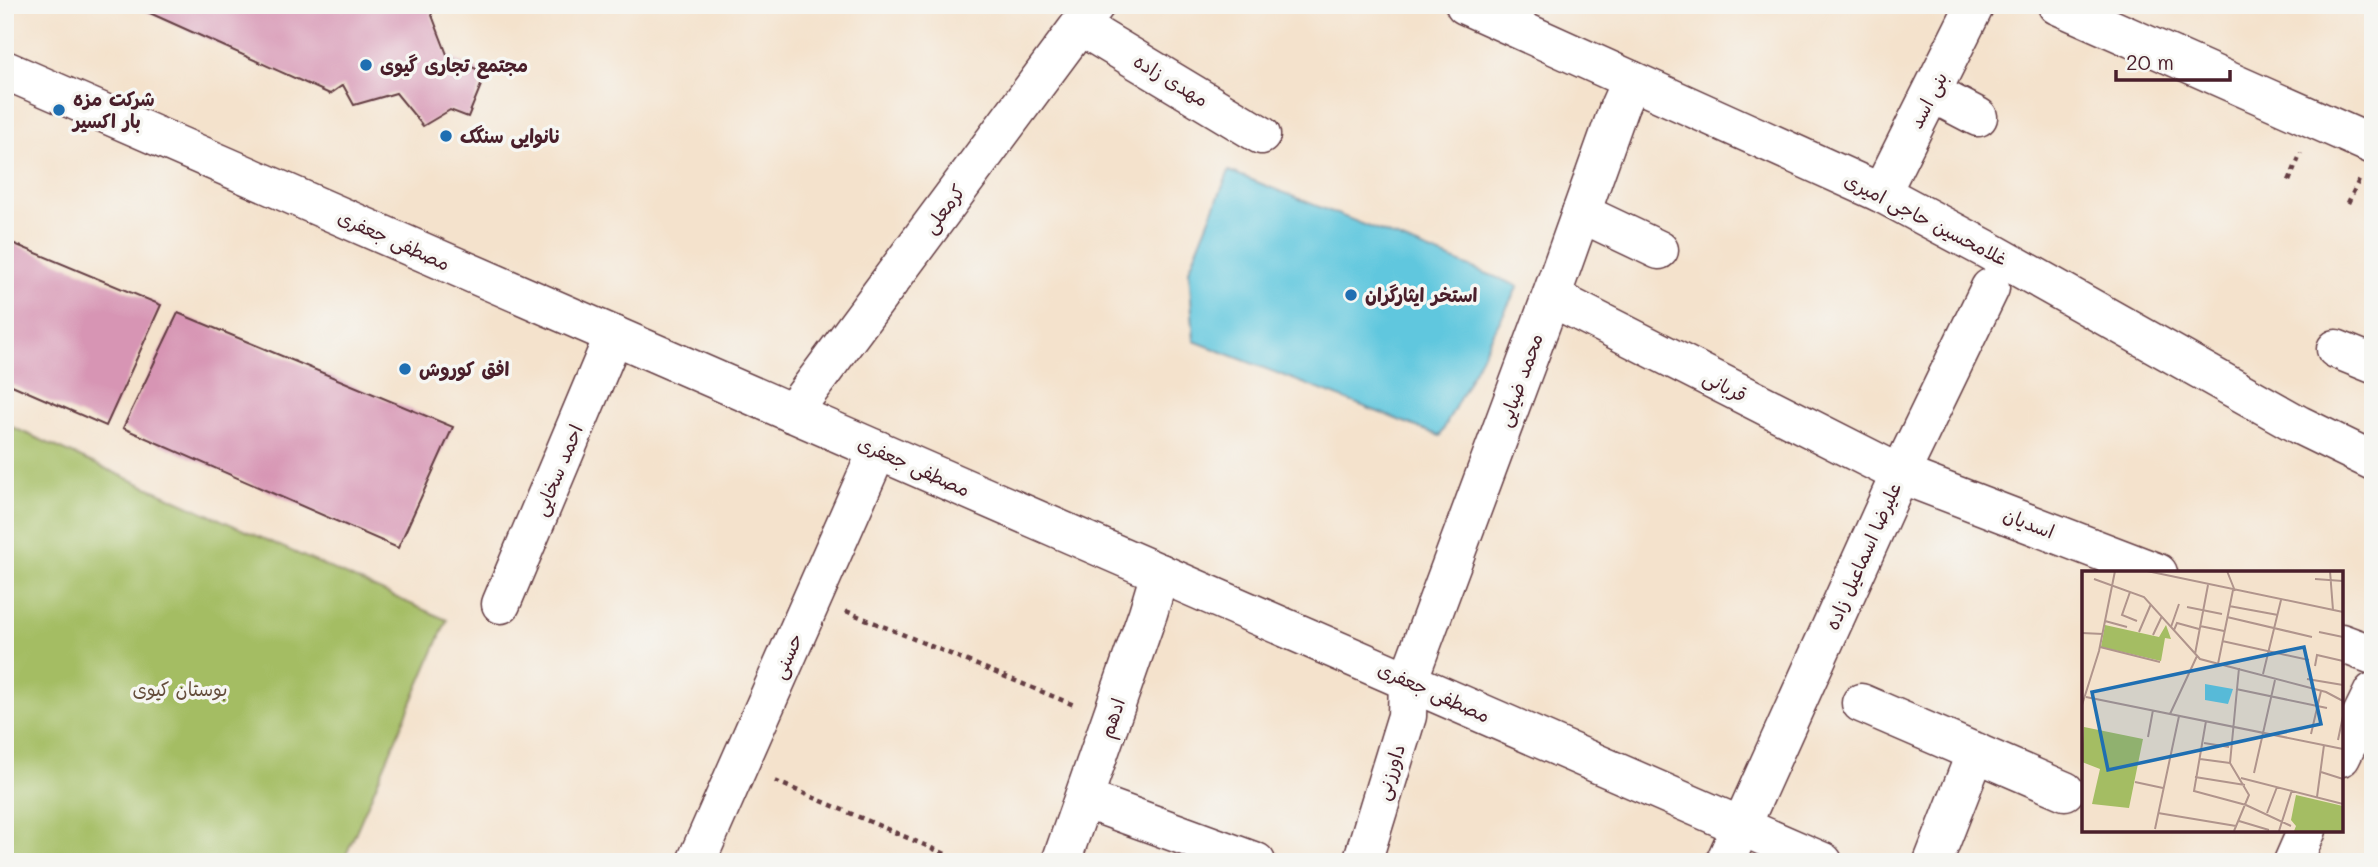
<svg xmlns="http://www.w3.org/2000/svg" width="2378" height="867" viewBox="0 0 2378 867" font-family="Mali,'Playpen Sans Arabic',sans-serif">
<rect width="100%" height="100%" fill="#f6f6f2"/>
<filter id="ink" filterUnits="userSpaceOnUse"><feTurbulence type="fractalNoise" baseFrequency=".0143" numOctaves="2"/><feDisplacementMap in="SourceGraphic" scale="14" xChannelSelector="R" yChannelSelector="G"/><feConvolveMatrix kernelMatrix="1 2 1 2 8 2 1 2 1" color-interpolation-filters="sRGB"/></filter>
<filter id="wash" filterUnits="userSpaceOnUse"><feTurbulence type="fractalNoise" baseFrequency=".00686" numOctaves="4" result="noise"/><feDisplacementMap in="SourceGraphic" scale="28" xChannelSelector="R" yChannelSelector="G"/><feGaussianBlur stdDeviation="1.57" result="paint"/><feColorMatrix in="noise" values="0 0 0 0 0 0 0 0 0 0 0 0 0 0 0 0 0 1.4 0 .05"/><feComposite in="paint" operator="in"/></filter>
<g filter="url(#wash)">
<rect width="100%" height="100%" fill="#f4e2cc"/>
<!-- green -->
<path fill="#a4bd63" stroke="#776e47" stroke-width="2" d="M5,424L447,620L343,862H5Z"/>
<!-- water -->
<path fill="#61c7de" stroke="#567384" stroke-width="2" d="M1229,171L1518,286L1440,436L1194,341L1189,270Z"/>
<g id="blocks">
<!-- building -->
<g fill="#d795b4">
<path d="M132,5H428L448,57L486,73L468,117L450,110L423,126L396,93L354,105L343,85L330,94Z"/>
<path d="M5,240L161,305L106,426L5,382Z"/>
<path d="M178,313L453,427L398,548L123,428Z"/>
</g>
</g>
</g>
<g filter="url(#ink)">
<use href="#blocks" fill-opacity="0" stroke="#643c43" stroke-width="2"/>
<g fill="none" stroke-linecap="round" stroke-linejoin="round">
<!-- street casing -->
<g stroke="#643c43" stroke-width="41">
<g id="street">
<path d="M1465,5L1881,193L1986,249L2299,425L2373,461"/>
<path d="M2057,5L2373,145"/>
<path d="M1080,26L1261,135"/>
<path d="M5,70L1823,862"/>
<path d="M1932,93L1978,117"/>
<path d="M1881,193L1975,5"/>
<path d="M1581,213L1659,250"/>
<path d="M1551,297L1900,474L2158,573"/>
<path d="M2336,349L2373,364"/>
<path d="M792,413L1095,5"/>
<path d="M501,604L614,335"/>
<path d="M2341,643L2373,655"/>
<path d="M1861,703L2065,791"/>
<path d="M2341,757L2373,692"/>
<path d="M1084,799L1256,862"/>
<path d="M696,862L878,450"/>
<path d="M1061,862L1148,613L1160,573"/>
<path d="M1362,862L1407,716L1408,681L1551,297L1619,107L1631,80"/>
<path d="M1725,862L1900,474L1990,288"/>
<path d="M1933,862L1976,752"/>
<path d="M2293,862L2307,830"/>
</g>
</g>
<!-- path -->
<g stroke="#643c43" stroke-width="4.5" stroke-dasharray="5 5" stroke-linecap="butt">
<path d="M2367,103L2373,91"/>
<path d="M2289,181L2301,153"/>
<path d="M2348,203L2359,180"/>
<path d="M846,611L1074,705"/>
<path d="M775,781L964,862"/>
</g>
<!-- street -->
<use href="#street" stroke="#fff" stroke-width="38"/>
</g>
</g>
<!-- markers -->
<g fill="#1f6fb2" stroke="#f6f6f2" stroke-width="2.5">
<circle cx="366" cy="65" r="7"/>
<circle cx="59" cy="110" r="7"/>
<circle cx="446" cy="136" r="7"/>
<circle cx="1351" cy="295" r="7"/>
<circle cx="405" cy="369" r="7"/>
</g>
<g text-anchor="middle" stroke-width="7" stroke-linejoin="round" paint-order="stroke">
<!-- poi labels -->
<g font-size="19" font-weight="bold" fill="#4a1f2b" stroke="#f6f6f2" text-anchor="start">
<text x="380" y="72">مجتمع تجاری گیوی</text>
<text x="73" y="106">شرکت مزه<tspan x="73" dy="22">بار اکسیر</tspan></text>
<text x="460" y="143">نانوایی سنگک</text>
<text x="1365" y="302">استخر ایثارگران</text>
<text x="419" y="376">افق کوروش</text>
</g>
<!-- street labels -->
<g font-size="19" fill="#4a1f2b" stroke="#f6f6f2">
<text transform="translate(1171 80) rotate(31)" y="7">مهدی زاده</text>
<text transform="translate(1928 100) rotate(-63)" y="7">بنی اسد</text>
<text transform="translate(944 209) rotate(-53)" y="7">کرمعلی</text>
<text transform="translate(1926 219) rotate(27)" y="7">غلامحسین حاجی امیری</text>
<text transform="translate(394 240) rotate(24)" y="7">مصطفی جعفری</text>
<text transform="translate(1520 380) rotate(-70)" y="7">محمد ضیایی</text>
<text transform="translate(1725 386) rotate(27)" y="7">قربانی</text>
<text transform="translate(914 466) rotate(24)" y="7">مصطفی جعفری</text>
<text transform="translate(558 470) rotate(-67)" y="7">احمد سخایی</text>
<text transform="translate(2029 523) rotate(21)" y="7">اسدیان</text>
<text transform="translate(1863 556) rotate(-66)" y="7">علیرضا اسماعیل زاده</text>
<text transform="translate(787 656) rotate(-66)" y="7">حسنی</text>
<text transform="translate(1434 692) rotate(24)" y="7">مصطفی جعفری</text>
<text transform="translate(1112 718) rotate(-71)" y="7">ادهم</text>
<text transform="translate(1390 772) rotate(-73)" y="7">داورزنی</text>
</g>
<!-- park labels -->
<g font-size="19" fill="#654e3c" stroke="#f6f6f2">
<text x="180" y="696">بوستان کیوی</text>
</g>
</g>
<!-- overview -->
<g transform="translate(2082 571)">
<rect width="261" height="261" fill="#f4e2cc"/>
<path d="M23,54L77,66L84,54L89,68L83,67L79,90L19,76ZM2,156L61,168L47,237L10,233L18,198L0,191ZM214,224L261,235V260H212L214,255L209,249Z" fill="#a4bd63"/>
<path d="M123,113L151,118L146,133L123,129Z" fill="#61c7de"/>
<path fill="none" stroke="#b0948c" stroke-width="2" d="M65,0L261,41M145,0L153,20M248,0L251,39M12,8L62,26L118,88L244,121L261,130M233,8L261,10M48,21L40,44L55,50M147,35L196,44M105,36L140,43M145,46L230,66M23,50L45,56M118,55L142,60M89,56L97,33M92,59L95,52L117,58M57,61L69,33M237,61L261,66M0,62L21,63M71,64L80,45M140,70L227,89M18,76L78,91M113,83L126,14M136,93L151,19M233,95L235,84L261,90M181,103L199,29M225,108L261,114M154,118L245,137M4,126L261,178M0,134L17,80L33,0M88,143L115,85M124,150L112,220L164,234L209,255M229,163L239,120M66,166L71,139M256,169L261,145M122,172L147,176M118,188L148,192M239,201L261,208M172,202L193,109M113,206L163,214M159,207L261,233M53,211L81,217M235,226L242,174M76,242L154,255M185,242L195,216M157,250L187,259M73,258L97,145M152,260L167,224L148,192L157,97M197,260L210,219"/>
<path fill="#1f6fb2" fill-opacity="0.15" stroke="#1f6fb2" stroke-width="3.5" d="M222,76L239,153L26,199L10,121Z"/>
<rect width="261" height="261" fill="none" stroke="#4a1f2b" stroke-width="3.5"/>
</g>
<!-- margin -->
<rect width="2378" height="867" fill="none" stroke="#f6f6f2" stroke-width="28"/>
<!-- scale -->
<path d="M2116 70v10h114v-10" fill="none" stroke="#4a1f2b" stroke-width="3.5"/>
<text x="2126" y="70" font-size="21" fill="#4a1f2b" stroke="#f6f6f2" stroke-width="5" paint-order="stroke">20 m</text>
</svg>
